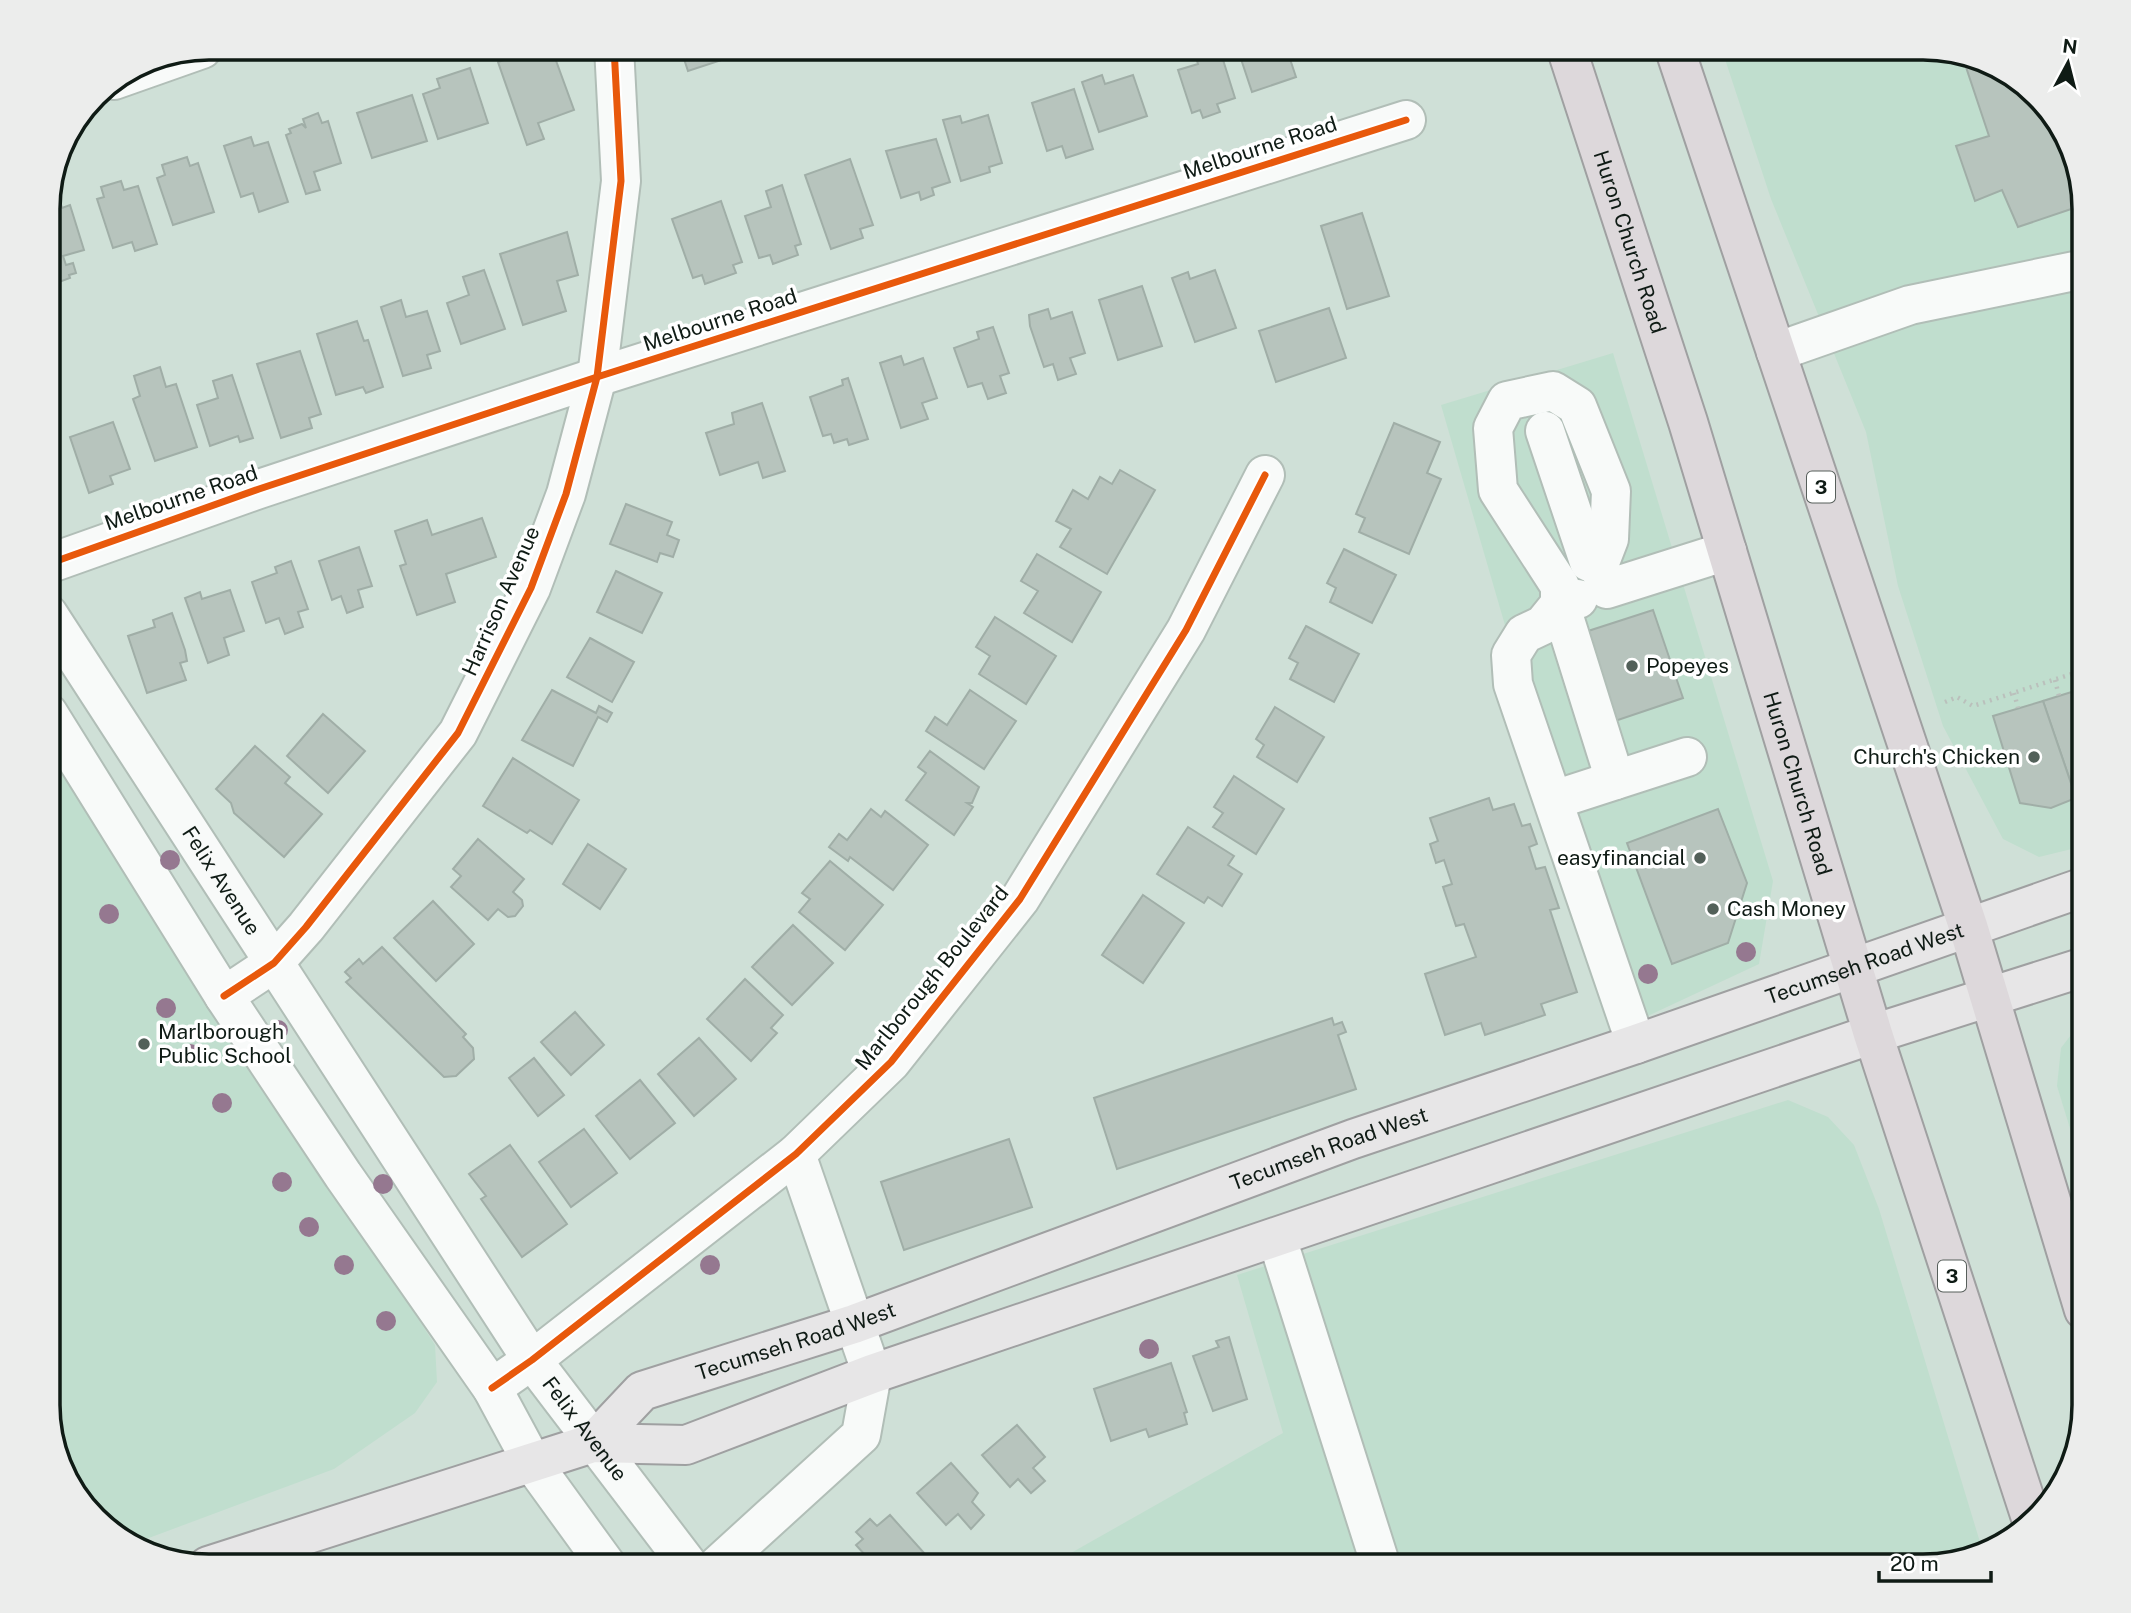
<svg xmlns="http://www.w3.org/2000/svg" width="2131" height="1613" viewBox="0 0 2131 1613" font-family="'Public Sans',sans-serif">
<rect width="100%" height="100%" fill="#cfe0d7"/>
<!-- built -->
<g fill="#c0dece">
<path d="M1721,47H1923L2021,81L2067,137L2084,209V846L2039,857L2003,839L1943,726L1898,586L1866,432L1771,199Z"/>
<path d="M1613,353L1773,881L1759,964L1622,1028L1441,405Z"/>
<path d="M48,742L435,1345L437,1382L415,1413L334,1469L138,1542L110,1532L64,1476L48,1414Z"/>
<path d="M2084,1018V1174L2057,1086L2061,1048Z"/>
<path d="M1788,1100L1828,1117L1854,1145L1879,1209L1983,1552L1922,1566H1048L1283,1433L1237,1275Z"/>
</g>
<!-- building -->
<g fill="#b7c4bd" stroke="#a0aea7" stroke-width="2">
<path d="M542,47H551L574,110L538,123L544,139L527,145L498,62Z"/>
<path d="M680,47H737L740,54L688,71Z"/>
<path d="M1193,47H1219L1235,98L1217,104L1220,112L1203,118L1200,110L1192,113L1178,70L1198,64Z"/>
<path d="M1237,47H1286L1296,77L1252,92Z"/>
<path d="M1964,61L2021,81L2067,137L2083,205L2018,227L2002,190L1975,201L1956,146L1989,136Z"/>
<path d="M470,68L488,123L438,139L423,94L440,88L437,79Z"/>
<path d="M1102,75L1105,84L1133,75L1147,116L1099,132L1082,82Z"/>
<path d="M1074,89L1093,149L1066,158L1062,146L1047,151L1032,103Z"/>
<path d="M412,95L427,141L372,158L357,113Z"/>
<path d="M318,113L322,123L328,121L341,163L314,172L320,190L306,194L286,135L291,133L289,129L302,124L306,128L303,119Z"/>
<path d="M988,115L1002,163L989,167L990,172L961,181L943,120L960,116L962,123Z"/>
<path d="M251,137L254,146L268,142L288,202L259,212L253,193L241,197L224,146Z"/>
<path d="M936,139L950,182L932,188L934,195L921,200L919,192L901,198L886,151Z"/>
<path d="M187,157L190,166L198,163L214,212L173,225L157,178L165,175L162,165Z"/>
<path d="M850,159L873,225L860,229L863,238L831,249L805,175Z"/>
<path d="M121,181L124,190L138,186L157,244L135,251L132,242L113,248L97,199L104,197L101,187Z"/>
<path d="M782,185L801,244L795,246L798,255L773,264L770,255L759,258L745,216L771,207L766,191Z"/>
<path d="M59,198L62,208L70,205L84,250L63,256L66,265L73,263L76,273L69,275L70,278L48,286V202Z"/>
<path d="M721,201L742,262L733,265L736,273L705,284L702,275L693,278L672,219Z"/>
<path d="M1362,213L1389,296L1347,309L1321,226Z"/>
<path d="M567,232L578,275L557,281L566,311L523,325L500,254Z"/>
<path d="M484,270L505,329L461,344L447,303L469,295L463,277Z"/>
<path d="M1215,270L1236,328L1195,342L1172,278L1188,272L1190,279Z"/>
<path d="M1142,286L1162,346L1118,360L1099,300Z"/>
<path d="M401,300L406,317L427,311L440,351L427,355L431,368L403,376L381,307Z"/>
<path d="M1329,308L1346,358L1276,382L1259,331Z"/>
<path d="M1048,309L1051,319L1072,312L1085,353L1070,358L1076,374L1058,380L1053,364L1044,367L1030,326L1029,315Z"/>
<path d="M357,321L364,341L368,340L383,387L366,393L363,387L336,395L317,334Z"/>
<path d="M993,327L1009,373L1000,376L1006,393L988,399L982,383L968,387L954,348L979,339L977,332Z"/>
<path d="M300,351L321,414L309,418L312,428L281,438L257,364Z"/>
<path d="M901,356L904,365L923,358L937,398L922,403L928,419L901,428L880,363Z"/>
<path d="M160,367L166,387L176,384L197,447L155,461L133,399L140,396L134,376Z"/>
<path d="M232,375L253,438L240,442L238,436L210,446L197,405L218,398L213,381Z"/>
<path d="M848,378L868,439L849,445L847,439L834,443L831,434L823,436L810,397L843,385L842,380Z"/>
<path d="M762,403L785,471L763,478L758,462L720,475L706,433L734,424L732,413Z"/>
<path d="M113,422L130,469L110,476L113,484L89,493L70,437Z"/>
<path d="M1394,423L1440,442L1427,473L1441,479L1409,554L1359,532L1365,518L1356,514Z"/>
<path d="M54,431L58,444L48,447V434Z"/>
<path d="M1120,470L1155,490L1107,574L1060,547L1071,529L1056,521L1073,490L1088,499L1100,477L1112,484Z"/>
<path d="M626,504L672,522L667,535L679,540L673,557L660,553L657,562L610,544Z"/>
<path d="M482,518L496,557L446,574L455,602L417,615L400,566L406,564L395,531L427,520L432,535Z"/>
<path d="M359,547L372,586L358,590L363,607L347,613L341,596L332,600L319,561Z"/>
<path d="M1344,549L1396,575L1372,623L1330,602L1336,588L1327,583Z"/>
<path d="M1037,554L1101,592L1072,642L1024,613L1038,591L1021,581Z"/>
<path d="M291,561L308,609L298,612L303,627L285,634L279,618L266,623L252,582L277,573L275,567Z"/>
<path d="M616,571L662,593L642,633L597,612Z"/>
<path d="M230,590L244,631L224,638L229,655L208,663L185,598L200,592L202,599Z"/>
<path d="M1653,610L1683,698L1612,722L1582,633Z"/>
<path d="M172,613L185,650L187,661L180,663L186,680L147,693L128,636L155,627L153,620Z"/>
<path d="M995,617L1056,656L1026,704L979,674L990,656L976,647Z"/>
<path d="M1306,626L1359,654L1334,702L1290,679L1298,663L1289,658Z"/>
<path d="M590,638L634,662L612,702L567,677Z"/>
<path d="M2081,689L2084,698V796L2076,798L2043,701Z"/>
<path d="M552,690L596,713L599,706L612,713L607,722L598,717L573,766L522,740Z"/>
<path d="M970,690L1016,721L984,769L926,731L935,717L947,725Z"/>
<path d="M2043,701L2076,798L2051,808L2020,803L1993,716Z"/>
<path d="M1275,707L1324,737L1297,782L1257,757L1264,745L1256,739Z"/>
<path d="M323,714L365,751L328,793L287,756Z"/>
<path d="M255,746L290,777L285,783L322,814L284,857L234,813L231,803L216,789Z"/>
<path d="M930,751L979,787L972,803H967L973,807L954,835L906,800L926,773L918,767Z"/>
<path d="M513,758L579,800L552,844L530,830L527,833L483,806Z"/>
<path d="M1234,776L1284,809L1256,854L1213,827L1223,813L1214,807Z"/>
<path d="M1489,798L1493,810L1514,804L1522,826L1530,824L1537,844L1529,847L1536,869L1545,867L1559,908L1550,910L1577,992L1541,1004L1545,1015L1485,1035L1481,1023L1445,1035L1425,974L1476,957L1464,924L1456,926L1443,887L1452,884L1444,860L1436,863L1430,844L1438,841L1430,818Z"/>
<path d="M871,809L881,817L885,811L928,845L893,890L850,857L848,861L829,847L839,834L847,840Z"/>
<path d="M1718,809L1747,883L1728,943L1672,964L1627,843Z"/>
<path d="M1188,827L1234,856L1228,865L1242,874L1222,906L1208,897L1204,903L1157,874Z"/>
<path d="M478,839L524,879L513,892L522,900L523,906L515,916L508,917L498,909L488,920L451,887L461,876L453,869Z"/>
<path d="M588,844L626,869L600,909L563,884Z"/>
<path d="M830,861L883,905L845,950L799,912L810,899L802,893Z"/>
<path d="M48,868L56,891L48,894Z"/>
<path d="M1143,895L1184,923L1143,983L1102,955Z"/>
<path d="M433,901L474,944L436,981L394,938Z"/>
<path d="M793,925L833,963L792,1005L752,967Z"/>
<path d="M382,947L466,1034L463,1037L473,1048L474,1059L456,1076L444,1077L346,982L351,978L345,972L359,959L363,964Z"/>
<path d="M745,979L783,1015L771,1028L777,1033L751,1061L707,1019Z"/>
<path d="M575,1012L604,1045L571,1075L541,1042Z"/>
<path d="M1332,1018L1334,1025L1342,1022L1346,1032L1338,1035L1356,1089L1117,1169L1094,1098Z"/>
<path d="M699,1038L736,1079L694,1116L658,1074Z"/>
<path d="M534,1058L564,1095L538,1116L509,1078Z"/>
<path d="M640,1080L675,1123L630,1159L596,1116Z"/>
<path d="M584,1129L617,1173L571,1207L539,1162Z"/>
<path d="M1009,1139L1032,1207L904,1250L881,1182Z"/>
<path d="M510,1145L567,1224L522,1257L481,1199L486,1196L469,1174Z"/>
<path d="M1229,1337L1247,1399L1213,1411L1193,1356L1219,1347L1216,1341Z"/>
<path d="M1171,1363L1187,1412L1184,1413L1187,1424L1149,1437L1146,1429L1111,1441L1094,1389Z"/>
<path d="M1017,1425L1045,1457L1033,1468L1045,1481L1031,1493L1018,1479L1010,1487L982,1455Z"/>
<path d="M951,1463L978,1493L972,1502L984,1515L971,1529L958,1514L946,1525L917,1493Z"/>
<path d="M890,1515L933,1563L930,1566H875L856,1545L863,1539L856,1532L870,1519L877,1526Z"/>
</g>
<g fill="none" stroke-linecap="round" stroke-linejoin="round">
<!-- minor casing -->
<g stroke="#b1beb7" stroke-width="42">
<g id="minor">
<path d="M114,80L202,49"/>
<path d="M1776,352L1910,305L2084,269"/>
<path d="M1545,431L1589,562L1599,565"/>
<path d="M48,564L259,489L597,377L1406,120"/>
<path d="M1578,599L1560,604L1615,780"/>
<path id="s1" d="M48,614L532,1360L689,1566"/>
<path d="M48,713L224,996L343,1175L492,1388L533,1464L607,1566"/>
<path d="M1554,800L1687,757"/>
<path d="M224,996L274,963L306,927L458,733L531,588L566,494L597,377L621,181L614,47"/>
<path d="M1636,1044L1513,684L1511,655L1524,634L1543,625L1560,604V586L1498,490L1493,428L1507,401L1553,391L1577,406L1611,491L1609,539L1599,565L1607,589L1727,551"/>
<path d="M1277,1238L1381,1566"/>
<path d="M492,1388L532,1360L796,1154L891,1062L1020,899L1186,630L1265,475"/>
<path d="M717,1566L861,1435L872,1374L796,1154"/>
</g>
</g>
<!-- major casing -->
<g stroke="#9fa0a1" stroke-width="42">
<g id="major">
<path id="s2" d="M593,1443L642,1391L854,1324L1353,1139L1636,1044L2084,887"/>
<path d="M208,1566L593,1443L686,1445L872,1374L1873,1034L2084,967"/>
</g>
</g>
<!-- highway casing -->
<g stroke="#9fa0a1" stroke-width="42">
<g id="highway">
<path id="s3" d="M1566,47L1688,422L1873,1034L2031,1518"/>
<path d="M1674,47L1968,926L2084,1310"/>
</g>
</g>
<!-- path -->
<g stroke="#bac0bc" stroke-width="4.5" stroke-dasharray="2 5" stroke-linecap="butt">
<path d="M2055,680L2059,696"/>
<path d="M2014,693L2018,708"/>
<path d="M1945,702L1957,697L1973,706L2084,670"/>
</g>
<!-- minor -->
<use href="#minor" stroke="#f8faf9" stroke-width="38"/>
<!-- major -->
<use href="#major" stroke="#e7e6e7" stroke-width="38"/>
<!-- highway -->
<use href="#highway" stroke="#ddd8db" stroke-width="38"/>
<!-- cycleway casing -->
<g stroke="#fff" stroke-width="11">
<g id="cycleway">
<path d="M48,564L259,489L597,377L1406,120"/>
<path d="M224,996L274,963L306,927L458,733L531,588L566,494L597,377L621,181L614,47"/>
<path d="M492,1388L532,1360L796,1154L891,1062L1020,899L1186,630L1265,475"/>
</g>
</g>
<!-- cycleway -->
<use href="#cycleway" stroke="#e8590c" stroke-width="7"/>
</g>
<!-- trees -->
<g fill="#957890">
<circle cx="170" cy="860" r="10"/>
<circle cx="109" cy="914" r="10"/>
<circle cx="1746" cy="952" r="10"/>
<circle cx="1648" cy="974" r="10"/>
<circle cx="166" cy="1008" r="10"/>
<circle cx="278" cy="1030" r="10"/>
<circle cx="190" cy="1054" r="10"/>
<circle cx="222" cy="1103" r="10"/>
<circle cx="282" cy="1182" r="10"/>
<circle cx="383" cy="1184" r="10"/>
<circle cx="309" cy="1227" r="10"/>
<circle cx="344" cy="1265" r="10"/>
<circle cx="710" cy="1265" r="10"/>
<circle cx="386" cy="1321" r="10"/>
<circle cx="1149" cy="1349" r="10"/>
</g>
<!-- markers -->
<g fill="#526059" stroke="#fff" stroke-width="2.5">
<circle cx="1632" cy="666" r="7"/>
<circle cx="2034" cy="757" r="7"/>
<circle cx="1700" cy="858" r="7"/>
<circle cx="1713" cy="909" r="7"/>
<circle cx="144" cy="1044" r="7"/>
</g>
<g text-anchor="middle" stroke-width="7" stroke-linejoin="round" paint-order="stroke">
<!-- shield labels -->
<g fill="#fff" stroke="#575f5b" stroke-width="2">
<rect x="1807" y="471.5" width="28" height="31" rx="5"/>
<rect x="1938" y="1260.5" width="28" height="31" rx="5"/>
</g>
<g font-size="19" font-weight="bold" fill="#0f1b15">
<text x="1821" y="494">3</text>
<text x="1952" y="1283">3</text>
</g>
<!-- street labels -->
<g font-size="21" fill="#0f1b15" stroke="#fff">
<text transform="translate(1260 148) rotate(-18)" y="7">Melbourne Road</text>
<text dy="7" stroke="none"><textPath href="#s3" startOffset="205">Huron Church Road</textPath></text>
<text transform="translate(720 320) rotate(-18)" y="7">Melbourne Road</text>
<text transform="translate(181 498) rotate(-19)" y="7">Melbourne Road</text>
<text transform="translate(501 601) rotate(-66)" y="7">Harrison Avenue</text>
<text dy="7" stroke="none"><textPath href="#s3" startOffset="772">Huron Church Road</textPath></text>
<text dy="7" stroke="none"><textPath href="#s1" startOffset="318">Felix Avenue</textPath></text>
<text dy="7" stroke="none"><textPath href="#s2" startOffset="1367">Tecumseh Road West</textPath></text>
<text transform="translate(932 978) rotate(-51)" y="7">Marlborough Boulevard</text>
<text dy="7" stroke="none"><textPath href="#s2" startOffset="800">Tecumseh Road West</textPath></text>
<text dy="7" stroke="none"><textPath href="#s2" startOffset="233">Tecumseh Road West</textPath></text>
<text dy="7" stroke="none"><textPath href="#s1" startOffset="976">Felix Avenue</textPath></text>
</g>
<!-- poi labels -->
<g font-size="21" fill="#0f1b15" stroke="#fff" text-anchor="start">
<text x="1646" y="673">Popeyes</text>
<text x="2020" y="764" text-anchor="end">Church's Chicken</text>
<text x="1686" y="865" text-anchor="end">easyfinancial</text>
<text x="1727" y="916">Cash Money</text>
<text x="158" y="1039">Marlborough<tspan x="158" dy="24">Public School</tspan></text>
</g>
</g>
<!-- crop -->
<path d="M0 0H2131V1613H0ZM209 60H1923A149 149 0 0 1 2072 209V1405A149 149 0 0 1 1923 1554H209A149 149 0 0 1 60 1405V209A149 149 0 0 1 209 60Z" fill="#ecedec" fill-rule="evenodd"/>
<path fill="none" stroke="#0f1b15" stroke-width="3.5" d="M209 60H1923A149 149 0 0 1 2072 209V1405A149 149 0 0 1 1923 1554H209A149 149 0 0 1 60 1405V209A149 149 0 0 1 209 60Z"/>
<!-- north arrow -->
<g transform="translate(2068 63) rotate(7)" stroke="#ffffff" stroke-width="5" paint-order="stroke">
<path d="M0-5L12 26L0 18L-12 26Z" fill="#0f1b15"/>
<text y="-10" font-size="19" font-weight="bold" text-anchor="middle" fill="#0f1b15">N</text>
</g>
<!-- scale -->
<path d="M1879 1571v10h112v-10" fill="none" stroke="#0f1b15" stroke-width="3.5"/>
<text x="1890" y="1571" font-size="21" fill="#0f1b15" stroke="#ffffff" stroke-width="5" paint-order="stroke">20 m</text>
</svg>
